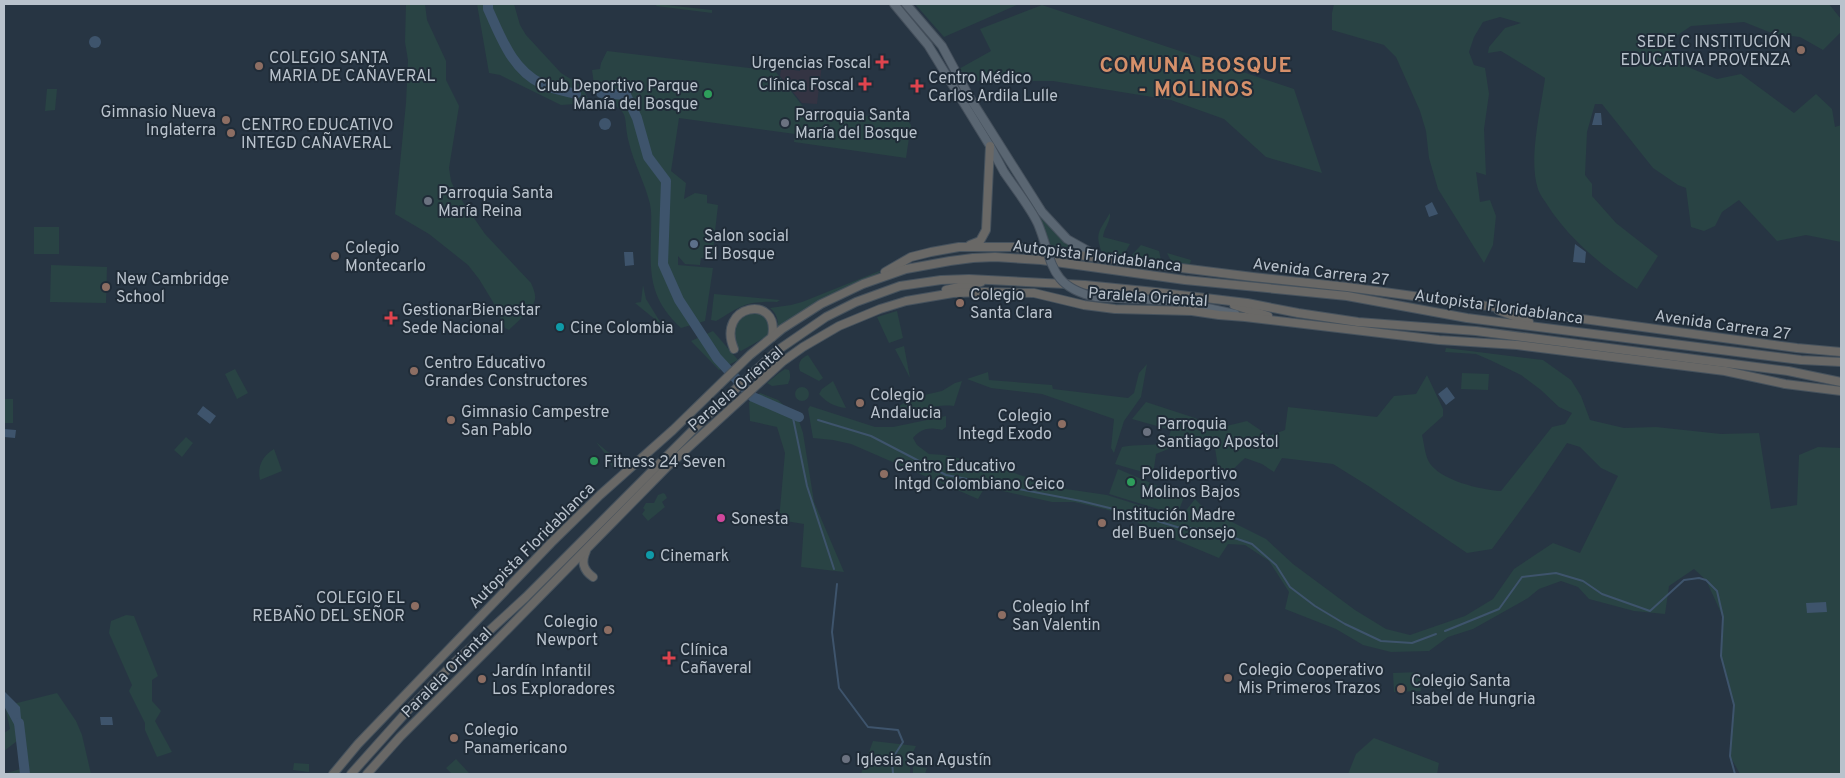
<svg xmlns="http://www.w3.org/2000/svg" width="1845" height="778" viewBox="0 0 1845 778" font-family="Overpass,sans-serif">
<rect width="100%" height="100%" fill="#273543"/>
<!-- medical -->
<path fill="#343443" d="M801,62L822,65L817,104L802,103L780,76L781,68L800,71Z"/>
<!-- green -->
<g fill="#294344">
<path d="M406,4H425L427,20L446,61V80L459,106L449,168L451,181L456,192L485,234L531,283C533,288 536,294 535,299C534,308 516,323 509,330L505,328L493,302L479,279L468,265L429,234L395,214L406,103L408,60L405,42Z"/>
<path d="M477,4H514L520,25L526,35L561,73L582,86L590,103L561,105L500,75L489,73Z"/>
<path d="M657,4L712,10V13L656,6Z"/>
<path d="M915,4H1019L944,37Z"/>
<path d="M1334,4H1829L1841,19V32L1823,50L1800,37L1774,34L1744,22L1691,26L1666,43L1683,65L1717,79L1741,74L1794,113L1816,94L1832,109L1835,127L1841,125V242L1806,235L1777,241L1739,200L1722,212L1715,226L1704,231L1691,227L1686,188L1678,185L1653,168L1602,104H1595L1587,132L1585,175L1592,184V196L1616,223L1658,256L1637,289C1603,267 1570,240 1548,206C1545,201 1540,195 1538,189C1528,160 1541,109 1545,78L1501,51L1488,53L1489,47L1505,28L1521,23L1500,17L1483,22L1474,37L1469,52L1474,65L1485,68L1489,94L1484,129L1486,175L1476,172L1480,202L1490,200L1496,216L1493,245L1484,263L1438,189L1429,158L1426,131L1420,111L1396,57L1384,45L1332,30V13Z"/>
<path d="M1042,5L1294,89L1322,173L1266,157L1224,119L1171,100L1053,81H965L957,70L991,51L980,29Z"/>
<path d="M607,51L775,71L805,109L907,120L911,125L906,158L794,142L795,134L679,118L671,171L686,183L684,199L695,193L707,195V203L718,205L712,259L701,258L700,265L685,264L678,256V265L713,268L705,321L681,328C649,298 650,274 651,234C651,224 652,214 650,204C645,183 634,164 629,143C622,115 633,112 601,100L594,84L592,70L600,69L601,63Z"/>
<path d="M47,89H57L55,110L45,111Z"/>
<path d="M1026,196L1040,215L1076,248L1051,246L1042,222Z"/>
<path d="M1110,213C1111,221 1104,228 1103,237L1130,244L1123,256L1103,255C1094,233 1099,232 1110,213Z"/>
<path d="M59,227V254H34V227Z"/>
<path d="M1141,245L1159,251L1161,260L1129,258Z"/>
<path d="M1167,253L1191,260L1190,264L1172,263Z"/>
<path d="M51,265L107,267L106,303L50,302Z"/>
<path d="M887,268L776,331C780,322 777,314 770,308L791,305L802,302Z"/>
<path d="M643,285L646,299L662,325L635,303L641,302Z"/>
<path d="M714,294L780,300L777,302C745,301 743,305 716,321L711,320Z"/>
<path d="M759,310L767,318L770,331L766,337L741,351L737,349L733,343L735,325L742,315Z"/>
<path d="M897,311L903,338L889,343L877,317Z"/>
<path d="M713,331L738,360L719,370L691,341Z"/>
<path d="M904,346L910,378L895,349Z"/>
<path d="M1446,348L1543,360L1571,380L1581,396L1590,420L1624,428L1656,427L1721,434L1759,433L1771,509L1797,505L1799,455L1818,447L1841,448V774H1740L1730,756L1734,705L1721,656L1723,617L1706,580L1694,569L1669,586L1665,614L1634,611L1589,599L1578,587L1561,581L1539,589L1528,598L1473,629L1448,637L1429,651L1391,652L1363,645L1336,629L1285,609L1289,592L1269,561L1245,545L1228,544L1219,558L1152,530L1126,516L1105,509L1074,502H1052L985,487L978,499L851,444L833,440L813,438L808,409L810,406L875,427H893L946,416V427L942,430C929,427 922,428 913,438L917,445L929,454L944,455L993,466L1059,488L1107,495L1180,518L1195,499L1204,508L1266,539L1293,564L1355,610L1386,629L1410,635L1465,616L1493,599L1514,569L1553,543L1580,553L1618,476L1601,468L1580,447L1567,443L1534,492L1492,549L1467,553L1370,487L1333,464L1282,458L1274,472L1262,464L1245,458L1227,475L1219,473L1214,442L1173,447L1156,454L1153,475L1115,464L1122,447C1137,444 1152,446 1167,443L1171,430L1132,419L1146,402L1195,418L1214,429L1247,421L1269,436L1285,430L1288,407L1377,417L1394,396L1416,394L1427,375L1443,409V416L1422,435C1424,443 1425,455 1429,462C1439,480 1481,490 1501,491L1552,427L1565,424L1572,413L1559,407L1541,390L1521,375L1490,360L1476,354L1445,352Z"/>
<path d="M808,355L823,378L819,381L800,371C797,363 801,358 808,355Z"/>
<path d="M1147,364L1141,397L1124,421L1114,453L1111,448L1114,419L1042,394L991,388L967,379L988,372L989,380L1052,385L1053,389L1128,398L1134,393L1139,373Z"/>
<path d="M235,369L248,393L237,399L225,374Z"/>
<path d="M785,369L789,370C791,376 790,379 788,384L772,386L767,383L779,373Z"/>
<path d="M1462,373L1489,374L1488,390L1461,389Z"/>
<path d="M833,381L846,408C835,407 826,402 819,394L822,389Z"/>
<path d="M962,381L954,406C935,404 925,409 908,415C900,418 892,418 884,420L886,415L911,398L942,391L955,383Z"/>
<circle cx="802" cy="394" r="7"/>
<path d="M760,393L778,400L798,418L803,433L814,502L844,572L801,567L804,524L779,520L785,453L777,427L750,421L749,402Z"/>
<rect x="4" y="399" width="9" height="24"/>
<path d="M186,437L193,443L182,457L174,450Z"/>
<path d="M596,442L608,452L624,459L619,461L613,469L606,455Z"/>
<path d="M274,449L282,471L260,480C257,467 262,456 274,449Z"/>
<path d="M1118,469L1184,497L1177,515L1109,494Z"/>
<path d="M663,493L665,494L667,498L662,502L665,507L648,521L642,514L645,510L643,508L646,503H654L658,495Z"/>
<path d="M126,615L134,616L158,676L152,680V701L161,711L155,721L172,752L157,757L145,730V723L129,691L132,685L109,633L111,621Z"/>
<path d="M1420,672L1421,691L1394,692L1393,673Z"/>
<path d="M57,693L76,721L82,735L91,774H4L20,769L21,738L4,751V733L10,729L5,706Z"/>
<path d="M1374,738L1439,763L1437,774H1348L1356,754Z"/>
<path d="M873,741L916,746L910,758V774H861Z"/>
<path d="M456,759L469,773L468,774H452L446,768Z"/>
<path d="M294,763L309,764V772L293,770Z"/>
<path d="M913,766L927,768L925,774H913Z"/>
</g>
<!-- water -->
<g fill="#3e546c">
<circle cx="95" cy="42" r="6"/>
<path d="M1595,113H1601L1602,125H1592Z"/>
<circle cx="605" cy="124" r="6"/>
<path d="M1432,202L1438,214L1429,217L1425,206Z"/>
<path d="M1575,244L1586,252L1585,263L1573,262Z"/>
<path d="M624,252H633L634,265L625,266Z"/>
<path d="M1447,387L1455,398L1446,405L1438,394Z"/>
<path d="M203,406L216,416L210,424L197,414Z"/>
<path d="M4,429L16,430L15,438L4,437Z"/>
<path d="M1826,602L1827,612L1807,613L1806,603Z"/>
<path d="M4,691L20,707L26,774H20L21,737L4,706Z"/>
<path d="M100,717H112L113,725H101Z"/>
</g>
<g fill="none" stroke-linecap="round" stroke-linejoin="round">
<!-- stream -->
<g stroke="#3e546c" stroke-width="2">
<path d="M792,413L807,486L834,569"/>
<path d="M818,420L871,436L946,475L1081,501L1134,514L1177,527L1211,530L1252,544L1276,565L1290,587L1315,606L1345,624L1381,641L1412,643L1436,634"/>
<path d="M837,584L832,632L839,688L868,727L898,730L903,742L892,759L893,774"/>
<path d="M1445,631L1499,609L1522,577L1556,573L1583,581L1602,594L1650,611L1684,580L1699,578L1706,580L1717,591L1723,617L1721,656L1734,705L1730,756L1735,774"/>
</g>
<!-- river -->
<g stroke="#3e546c" stroke-width="10">
<path d="M488,4V9C501,37 512,70 542,84C552,89 565,91 576,94"/>
<path d="M601,93L626,95L637,118L648,157L666,181L663,264L679,300L717,358L753,397L799,417"/>
<path d="M19,723L25,774"/>
</g>
<!-- primary casing -->
<g stroke="#45505c" stroke-width="10">
<g id="primary">
<path d="M894,4L928,45L990,146L1004,172"/>
<path d="M906,4L942,46L970,98L1042,212L1067,239L1099,257"/>
<path d="M1176,301L1235,314"/>
</g>
</g>
<!-- trunk casing -->
<g stroke="#46525d" stroke-width="10">
<g id="trunk">
<path d="M970,245L980,241L986,230L990,146"/>
<path d="M885,272L911,257L931,252L959,247H1014L1253,277L1347,287L1797,348L1841,352"/>
<path d="M946,290L981,282"/>
<path d="M1234,305L1268,316"/>
<path d="M1498,310L1529,322"/>
<path d="M734,349C715,304 781,293 772,337"/>
<path d="M586,551C581,562 583,570 593,577"/>
<path d="M333,774L358,744L551,543L600,495L673,430L750,355L782,329L821,304L863,284L906,269L950,261L973,258L995,257L1041,260L1185,280L1347,296L1467,318L1801,360L1841,362"/>
<path d="M351,774L410,708L454,663L526,597L716,407L778,350L826,317L856,302L900,286L941,280L969,279L1085,285L1155,292L1247,303L1298,313L1358,322L1476,331L1788,371L1841,382"/>
<path d="M367,774L400,737L493,644L669,465L782,362L803,347L839,326L880,309L906,301L953,293L984,292L1034,293L1084,305L1115,309L1192,311L1219,315L1245,317L1439,340L1517,345L1725,371L1785,384L1841,391"/>
</g>
</g>
<!-- primary -->
<use href="#primary" stroke="#5a6672" stroke-width="8"/>
<!-- trunk -->
<use href="#trunk" stroke="#696866" stroke-width="8"/>
<!-- primary-bridge casing -->
<g stroke="#45505c" stroke-width="10" stroke-linecap="butt">
<path id="primary-bridge" d="M1004,172C1014,187 1031,208 1038,224C1053,260 1048,287 1096,297L1176,301"/>
</g>
<!-- primary-bridge -->
<use href="#primary-bridge" stroke="#5a6672" stroke-width="8"/>
</g>
<!-- markers -->
<g fill="#8d6e63" stroke="#202c38" stroke-width="2">
<circle cx="1801" cy="50" r="5"/>
<circle cx="259" cy="66" r="5"/>
<circle cx="226" cy="120" r="5"/>
<circle cx="231" cy="133" r="5"/>
<circle cx="335" cy="256" r="5"/>
<circle cx="106" cy="287" r="5"/>
<circle cx="960" cy="303" r="5"/>
<circle cx="414" cy="371" r="5"/>
<circle cx="860" cy="403" r="5"/>
<circle cx="451" cy="420" r="5"/>
<circle cx="1062" cy="424" r="5"/>
<circle cx="884" cy="474" r="5"/>
<circle cx="1102" cy="523" r="5"/>
<circle cx="415" cy="606" r="5"/>
<circle cx="1002" cy="615" r="5"/>
<circle cx="608" cy="630" r="5"/>
<circle cx="1228" cy="678" r="5"/>
<circle cx="482" cy="679" r="5"/>
<circle cx="1401" cy="689" r="5"/>
<circle cx="454" cy="738" r="5"/>
</g>
<g fill="#e0444e" stroke="#202c38" stroke-width="2">
<path d="M879.5 54.5h5v5h5v5h-5v5h-5v-5h-5v-5h5z"/>
<path d="M862.5 76.5h5v5h5v5h-5v5h-5v-5h-5v-5h5z"/>
<path d="M914.5 78.5h5v5h5v5h-5v5h-5v-5h-5v-5h5z"/>
<path d="M388.5 310.5h5v5h5v5h-5v5h-5v-5h-5v-5h5z"/>
<path d="M666.5 650.5h5v5h5v5h-5v5h-5v-5h-5v-5h5z"/>
</g>
<g fill="#2e9e5b" stroke="#202c38" stroke-width="2">
<circle cx="708" cy="94" r="5"/>
<circle cx="594" cy="461" r="5"/>
<circle cx="1131" cy="482" r="5"/>
</g>
<g fill="#6b7280" stroke="#202c38" stroke-width="2">
<circle cx="785" cy="123" r="5"/>
<circle cx="428" cy="201" r="5"/>
<circle cx="1147" cy="432" r="5"/>
<circle cx="846" cy="759" r="5"/>
</g>
<circle fill="#5c6f8a" stroke="#202c38" stroke-width="2" cx="694" cy="244" r="5"/>
<g fill="#0f9aa8" stroke="#202c38" stroke-width="2">
<circle cx="560" cy="327" r="5"/>
<circle cx="650" cy="555" r="5"/>
</g>
<circle fill="#d1479c" stroke="#202c38" stroke-width="2" cx="721" cy="518" r="5"/>
<g text-anchor="middle" stroke-width="4" stroke-linejoin="round" paint-order="stroke">
<!-- poi labels -->
<g font-size="16" fill="#b9c2cc" stroke="#202c38" text-anchor="start">
<text x="1791" y="47" text-anchor="end">SEDE C INSTITUCIÓN<tspan x="1791" dy="18">EDUCATIVA PROVENZA</tspan></text>
<text x="269" y="63">COLEGIO SANTA<tspan x="269" dy="18">MARIA DE CAÑAVERAL</tspan></text>
<text x="871" y="68" text-anchor="end">Urgencias Foscal</text>
<text x="928" y="83">Centro Médico<tspan x="928" dy="18">Carlos Ardila Lulle</tspan></text>
<text x="854" y="90" text-anchor="end">Clínica Foscal</text>
<text x="698" y="91" text-anchor="end">Club Deportivo Parque<tspan x="698" dy="18">Manía del Bosque</tspan></text>
<text x="216" y="117" text-anchor="end">Gimnasio Nueva<tspan x="216" dy="18">Inglaterra</tspan></text>
<text x="795" y="120">Parroquia Santa<tspan x="795" dy="18">María del Bosque</tspan></text>
<text x="241" y="130">CENTRO EDUCATIVO<tspan x="241" dy="18">INTEGD CAÑAVERAL</tspan></text>
<text x="438" y="198">Parroquia Santa<tspan x="438" dy="18">María Reina</tspan></text>
<text x="704" y="241">Salon social<tspan x="704" dy="18">El Bosque</tspan></text>
<text x="345" y="253">Colegio<tspan x="345" dy="18">Montecarlo</tspan></text>
<text x="116" y="284">New Cambridge<tspan x="116" dy="18">School</tspan></text>
<text x="970" y="300">Colegio<tspan x="970" dy="18">Santa Clara</tspan></text>
<text x="402" y="315">GestionarBienestar<tspan x="402" dy="18">Sede Nacional</tspan></text>
<text x="570" y="333">Cine Colombia</text>
<text x="424" y="368">Centro Educativo<tspan x="424" dy="18">Grandes Constructores</tspan></text>
<text x="870" y="400">Colegio<tspan x="870" dy="18">Andalucia</tspan></text>
<text x="461" y="417">Gimnasio Campestre<tspan x="461" dy="18">San Pablo</tspan></text>
<text x="1052" y="421" text-anchor="end">Colegio<tspan x="1052" dy="18">Integd Exodo</tspan></text>
<text x="1157" y="429">Parroquia<tspan x="1157" dy="18">Santiago Apostol</tspan></text>
<text x="604" y="467">Fitness 24 Seven</text>
<text x="894" y="471">Centro Educativo<tspan x="894" dy="18">Intgd Colombiano Ceico</tspan></text>
<text x="1141" y="479">Polideportivo<tspan x="1141" dy="18">Molinos Bajos</tspan></text>
<text x="1112" y="520">Institución Madre<tspan x="1112" dy="18">del Buen Consejo</tspan></text>
<text x="731" y="524">Sonesta</text>
<text x="660" y="561">Cinemark</text>
<text x="405" y="603" text-anchor="end">COLEGIO EL<tspan x="405" dy="18">REBAÑO DEL SEÑOR</tspan></text>
<text x="1012" y="612">Colegio Inf<tspan x="1012" dy="18">San Valentin</tspan></text>
<text x="598" y="627" text-anchor="end">Colegio<tspan x="598" dy="18">Newport</tspan></text>
<text x="680" y="655">Clínica<tspan x="680" dy="18">Cañaveral</tspan></text>
<text x="1238" y="675">Colegio Cooperativo<tspan x="1238" dy="18">Mis Primeros Trazos</tspan></text>
<text x="492" y="676">Jardín Infantil<tspan x="492" dy="18">Los Exploradores</tspan></text>
<text x="1411" y="686">Colegio Santa<tspan x="1411" dy="18">Isabel de Hungria</tspan></text>
<text x="464" y="735">Colegio<tspan x="464" dy="18">Panamericano</tspan></text>
<text x="856" y="765">Iglesia San Agustín</text>
</g>
<!-- street labels -->
<g font-size="16" fill="#b9c2cc" stroke="#202c38">
<text transform="translate(1097 255) rotate(7)" y="6">Autopista Floridablanca</text>
<text transform="translate(1321 271) rotate(7)" y="6">Avenida Carrera 27</text>
<text transform="translate(1148 296) rotate(4)" y="6">Paralela Oriental</text>
<text transform="translate(1499 306) rotate(8)" y="6">Autopista Floridablanca</text>
<text transform="translate(1723 324) rotate(8)" y="6">Avenida Carrera 27</text>
<text transform="translate(735 388) rotate(-41)" y="6">Paralela Oriental</text>
<text transform="translate(531 545) rotate(-45)" y="6">Autopista Floridablanca</text>
<text transform="translate(446 672) rotate(-45)" y="6">Paralela Oriental</text>
</g>
<!-- district labels -->
<g font-size="21" font-weight="bold" letter-spacing="1" fill="#d6906a" stroke="#202c38">
<text x="1196" y="72">COMUNA BOSQUE<tspan x="1196" dy="24">- MOLINOS</tspan></text>
</g>
</g>
<!-- border -->
<rect width="1845" height="778" fill="none" stroke="#b9c2cc" stroke-width="10"/>
</svg>
